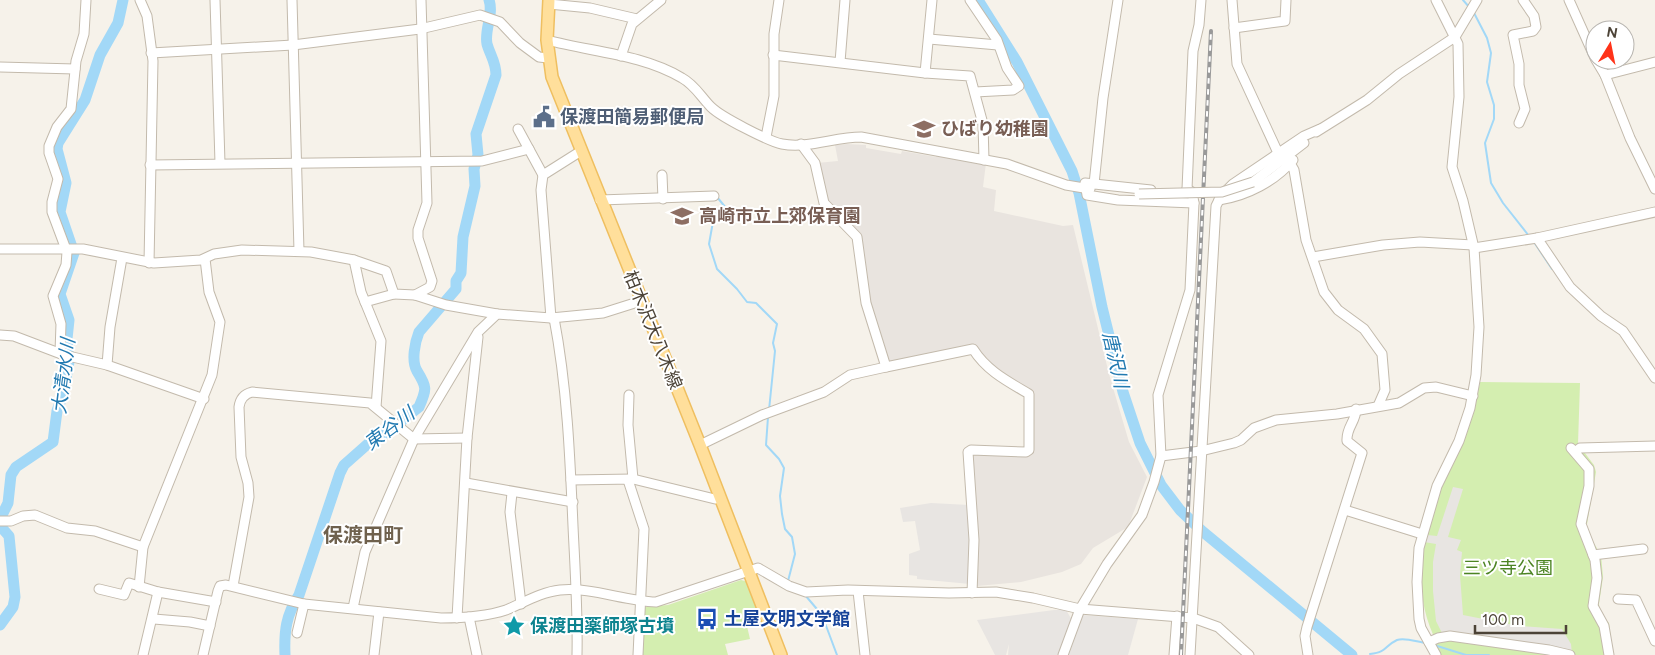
<svg xmlns="http://www.w3.org/2000/svg" width="1655" height="655" viewBox="0 0 1655 655" font-family="Figtree,'Noto Sans JP',sans-serif">
<rect width="100%" height="100%" fill="#f6f2ea"/>
<!-- industrial -->
<path fill="#e9e4df" d="M847,144L866,145V148L901,154L902,151L936,157L937,154L986,163L983,187L996,190L994,211L1063,226L1073,225L1109,374L1129,442L1147,477L1128,527L1093,548L1081,564L1062,572L1021,582L977,586V539L970,454H1030L1033,396L984,361L974,345L891,362L883,350L868,302L859,236L829,206L817,163L838,161L835,145Z"/>
<!-- park -->
<g fill="#d4eeb0">
<path d="M1480,382L1580,383L1578,444L1594,465L1596,472L1586,530L1601,555L1603,577L1599,604L1600,614L1609,623L1613,655H1438L1435,647L1437,643C1410,590 1421,538 1442,485C1456,450 1474,420 1480,382Z"/>
<path d="M741,580L748,582L763,619L746,622L750,639L725,644L728,655H641L645,607L668,605Z"/>
</g>
<!-- parking -->
<g fill="#e8e5e2">
<path d="M1453,487L1463,489L1448,537L1461,540L1457,550L1462,552L1460,575L1463,615L1519,626L1562,629L1571,644L1572,654L1442,633L1436,621L1433,591V562L1436,544L1424,542L1427,535L1437,536Z"/>
<path d="M931,503L969,505L972,540L970,584L917,579V576L909,575V554L920,550L915,521L903,522L900,508Z"/>
<path d="M1054,610H1066L1072,620L1059,655H1008L1009,644L1006,655H995L977,620Z"/>
<path d="M1082,615L1138,619L1128,655H1067Z"/>
</g>
<g fill="none" stroke-linecap="round" stroke-linejoin="round">
<!-- stream -->
<g stroke="#a2d8f7" stroke-width="2">
<path d="M1463,0L1470,8"/>
<path d="M1473,11L1487,38L1491,53L1487,82L1494,105V119L1485,143L1491,183L1503,203L1529,236"/>
<path d="M717,197L726,208L714,216L709,244L717,269L737,289L747,302L756,303L777,324L773,343L775,351L769,410"/>
<path d="M1534,242L1552,269"/>
<path d="M768,417L766,445L779,459L784,468L780,496L782,514L785,529L792,537L795,554L788,581"/>
<path d="M805,595L822,615L837,655"/>
<path d="M1434,645L1466,655H1489"/>
<path d="M1370,654C1388,652 1384,646 1397,640C1405,637 1417,642 1425,643"/>
</g>
<!-- river -->
<g stroke="#a2d8f7" stroke-width="11">
<path d="M978,0L1017,62L1072,171L1079,193L1102,307L1123,392L1140,443L1161,485L1180,510L1202,531L1352,655"/>
<path d="M0,625L13,607L15,597L9,536L2,528L1,517L8,503L11,475L16,467L53,442L57,411L63,394L69,362L67,339L69,320L60,294L74,253L60,212L66,183L57,149L58,143L85,100L100,55L118,23L123,0"/>
<path d="M285,655C284,631 286,615 299,595L340,473L344,465L370,442L389,431L419,407C427,389 427,387 417,371C411,361 415,342 419,332L456,289V281L461,273L463,237L475,186L474,169L478,155L476,134L496,75C496,62 490,55 487,44C484,30 494,14 489,0"/>
</g>
<!-- minor casing -->
<g stroke="#c3baac" stroke-width="11">
<g id="minor">
<path d="M140,0L147,16L153,61L149,263"/>
<path d="M215,0L220,163"/>
<path d="M292,0L299,251"/>
<path d="M970,0L997,40L1007,68L1019,86L1013,90L975,92"/>
<path d="M1232,0L1237,64L1279,155"/>
<path d="M1436,0L1458,44L1459,97L1452,167L1463,201L1474,248L1479,327L1476,375L1470,408L1459,441L1437,486L1419,548L1417,582L1419,619L1421,628L1436,655"/>
<path d="M1569,0L1595,58"/>
<path d="M549,4L590,8L637,19"/>
<path d="M1234,28L1285,21L1286,0"/>
<path d="M929,39L998,45"/>
<path d="M547,40C591,52 642,54 682,78C695,85 701,97 711,107C721,117 768,141 782,144C807,149 835,137 861,137L1007,164L1066,185L1090,189"/>
<path d="M151,53L293,45L420,29L480,15L500,22L520,43L539,57L548,58"/>
<path d="M773,55L925,73L970,76L983,124L984,160"/>
<path d="M621,56L632,24L661,0"/>
<path d="M1596,60L1605,75L1630,138L1655,189"/>
<path d="M840,62L845,0"/>
<path d="M0,67L75,69"/>
<path d="M925,73L932,0"/>
<path d="M1605,75L1655,62"/>
<path d="M1519,123L1525,109L1519,85V64L1513,35L1533,31L1536,27L1534,16L1523,0"/>
<path d="M518,129L543,175"/>
<path d="M1316,132L1367,100L1399,74L1455,37L1477,0"/>
<path d="M766,137L774,96V34L779,0"/>
<path d="M801,144L815,163L824,203L857,237L866,303L886,367L973,349C987,371 1007,381 1029,394V450L1026,452L971,450L968,452L974,540L972,593"/>
<path d="M1290,163L1294,170L1306,240L1324,292L1338,310L1364,329L1382,354L1385,390L1378,406"/>
<path d="M150,165L482,161L529,149"/>
<path d="M662,175L663,199"/>
<path d="M1253,182L1304,143"/>
<path d="M1094,184L1103,98L1118,0"/>
<path d="M1187,189L1193,51L1199,25L1201,0"/>
<path d="M1151,190L1085,183L1087,195L1118,200L1194,203"/>
<path d="M600,200L714,196"/>
<path d="M1219,200C1247,196 1275,181 1293,160"/>
<path d="M1537,238L1570,287L1601,316L1623,331L1655,378"/>
<path d="M1474,248L1537,238L1655,212"/>
<path d="M0,249H83L154,263L201,260L214,254L242,250L311,252L354,260L386,271L394,294L415,295L446,305L497,314"/>
<path d="M1313,257L1383,245L1420,242L1473,245"/>
<path d="M354,260L361,292L381,341L376,407"/>
<path d="M415,295L430,287L432,281L418,238V230L427,203L421,0"/>
<path d="M365,302L394,294"/>
<path d="M551,318L603,313L641,301"/>
<path d="M554,318C567,386 570,456 573,526C575,569 578,612 577,655"/>
<path d="M0,335L14,336L64,355L107,365L204,399"/>
<path d="M60,352L61,324L53,296L66,265L67,252L52,212V202L58,179L49,153V146L57,127L71,109L76,61L84,34L86,0"/>
<path d="M107,365L110,327L122,258"/>
<path d="M629,395L628,425L633,479"/>
<path d="M700,445L762,415L824,392L850,375L886,367"/>
<path d="M1571,448L1589,469V486L1581,524L1595,560L1597,578L1593,606L1604,626L1609,655"/>
<path d="M1575,452L1580,448L1655,446"/>
<path d="M1161,456L1201,451L1234,443L1241,440L1254,428L1276,420L1337,414L1399,403L1424,388L1436,387L1473,396"/>
<path d="M571,480L633,479L715,499L720,497"/>
<path d="M628,480L644,529L638,655"/>
<path d="M466,483L573,502"/>
<path d="M512,493L510,512L521,604"/>
<path d="M1345,510L1422,534"/>
<path d="M0,521H11L23,516L35,515L67,528L95,531L143,547"/>
<path d="M1593,555L1643,549"/>
<path d="M233,586L249,497L248,483L241,457L239,407C240,399 244,394 252,392L370,403L414,439L467,438"/>
<path d="M139,587L143,547L212,375L220,322L209,292L205,259"/>
<path d="M99,589L124,595L129,583L158,592L216,602"/>
<path d="M858,591L865,655"/>
<path d="M1618,599L1636,600L1655,641"/>
<path d="M353,608L365,552L414,439L478,332L497,314L551,318L541,190L543,175L581,151"/>
<path d="M469,617L477,655"/>
<path d="M457,618L467,438L478,337"/>
<path d="M154,619L190,622L210,626"/>
<path d="M297,633L304,604"/>
<path d="M1429,642L1438,638L1450,636L1549,650L1570,655"/>
<path d="M143,655L158,592"/>
<path d="M203,655L218,591L220,586L226,585L304,604L441,618C462,618 485,617 506,610C523,603 541,592 560,590C592,587 624,601 656,602L758,568L789,586L806,592L848,590L949,593L996,592L1033,598L1080,609L1193,618L1218,627L1249,655"/>
<path d="M374,655L379,612"/>
<path d="M1063,655L1080,609L1107,564L1142,515L1154,482L1161,456L1158,395L1190,290L1194,203L1192,192L1187,189"/>
<path d="M1174,655L1177,616"/>
<path d="M1190,655L1216,206L1221,196L1233,184L1304,136L1320,129"/>
<path d="M1308,655L1305,636L1307,627L1362,453L1347,441C1346,427 1356,422 1356,409"/>
</g>
</g>
<!-- major casing -->
<g stroke="#efbf60" stroke-width="14">
<path id="major" d="M549,0L547,40L552,77L700,445L781,655"/>
</g>
<!-- minor -->
<use href="#minor" stroke="#fff" stroke-width="9"/>
<!-- major -->
<use href="#major" stroke="#ffdf9b" stroke-width="11"/>
<!-- rail casing -->
<g stroke="#999" stroke-width="4">
<path id="rail" d="M1181,655L1211,31"/>
</g>
<!-- rail -->
<use href="#rail" stroke="#fff" stroke-width="2" stroke-dasharray="5.5" stroke-linecap="butt"/>
<!-- minor-bridge casing -->
<g stroke="#c3baac" stroke-width="11" stroke-linecap="butt">
<path id="minor-bridge" d="M1139,194L1222,192L1253,182"/>
</g>
<!-- minor-bridge -->
<use href="#minor-bridge" stroke="#fff" stroke-width="9"/>
</g>
<!-- icons -->
<defs>
<g id="civic-bare" transform="scale(1.725)"><path d="M-.6-6.5H3V-4.5H.6V-3L4-1V1h2V6H-6V1h2V-1L-.6-3ZM-1.2 2.5V6h2.4V2.5Z" fill="#5c6f8a" stroke="#fff" stroke-width="2.5" paint-order="stroke"/></g>
<g id="school-bare" transform="scale(1.725)"><path d="M0-5L7-2L0 1L-7-2ZM-4 1L0 2.5L4 1V4Q0 6-4 4Z" fill="#8d6e63" stroke="#fff" stroke-width="2.5" paint-order="stroke"/></g>
<g id="bus-bare" transform="scale(1.725)"><path d="M-5-6H5V4H4V6H2V4H-2V6H-4V4H-5ZM-3.5-4V0h7V-4ZM-3.5 1.2v1.5H-2V1.2ZM2 1.2v1.5H3.5V1.2Z" fill="#1a4fb4" stroke="#fff" stroke-width="2.5" paint-order="stroke"/></g>
<g id="sight-bare" transform="scale(1.725)"><path d="M0-6L1.8-2.2L6-1.7L2.9 1.2L3.7 5.4L0 3.3L-3.7 5.4L-2.9 1.2L-6-1.7L-1.8-2.2Z" fill="#0f9aa8" stroke="#fff" stroke-width="2.5" paint-order="stroke"/></g>
</defs>
<g fill-rule="evenodd">
<use href="#civic-bare" x="544" y="117"/>
<use href="#school-bare" x="924" y="129"/>
<use href="#school-bare" x="682" y="216"/>
<use href="#bus-bare" x="707" y="619"/>
<use href="#sight-bare" x="514" y="626"/>
</g>
<g text-anchor="middle" stroke-width="4" stroke-linejoin="round" paint-order="stroke">
<!-- service labels -->
<g font-size="18" font-weight="bold" fill="#4e5e75" stroke="#fff" text-anchor="start">
<text x="560" y="123">保渡田簡易郵便局</text>
</g>
<!-- education labels -->
<g font-size="18" font-weight="bold" fill="#785e54" stroke="#fff" text-anchor="start">
<text x="941" y="135">ひばり幼稚園</text>
<text x="699" y="222">高崎市立上郊保育園</text>
</g>
<!-- street labels -->
<g font-size="18" fill="#4c4337" stroke="#fff">
<text transform="translate(653 330) rotate(68)" y="6">柏木沢大八木線</text>
</g>
<!-- park labels -->
<g font-size="18" fill="#4c8423" stroke="#fff">
<text x="1508" y="574">三ツ寺公園</text>
</g>
<!-- transit labels -->
<g font-size="18" font-weight="bold" fill="#164399" stroke="#fff" text-anchor="start">
<text x="724" y="625">土屋文明文学館</text>
</g>
<!-- culture labels -->
<g font-size="18" font-weight="bold" fill="#0d838f" stroke="#fff" text-anchor="start">
<text x="530" y="632">保渡田薬師塚古墳</text>
</g>
<!-- water labels -->
<g font-size="19" font-style="italic" fill="#227ab1" stroke="#fff">
<text transform="translate(1116 360) rotate(77)" y="7">唐沢川</text>
<text transform="translate(63 376) rotate(-83)" y="7">大清水川</text>
<text transform="translate(389 428) rotate(-37)" y="7">東谷川</text>
</g>
<!-- quarter labels -->
<g font-size="20" font-weight="bold" fill="#6f614d" stroke="#fff">
<text x="363" y="542">保渡田町</text>
</g>
</g>
<!-- north arrow -->
<g transform="translate(1610 45) rotate(10)"><circle r="24" fill="#ffffff" stroke="#b7b4af"/>
<path d="M0-4L9 19L0 12L-9 19Z" fill="#ff3319"/>
<text y="-8" font-size="14" font-weight="bold" text-anchor="middle" fill="#4c4337">N</text>
</g>
<!-- scale -->
<path d="M1475 625v8h91v-8" fill="none" stroke="#4c4337" stroke-width="2.5"/>
<text x="1482" y="625" font-size="15" fill="#4c4337" stroke="#ffffff" stroke-width="4" paint-order="stroke">100 m</text>
</svg>
